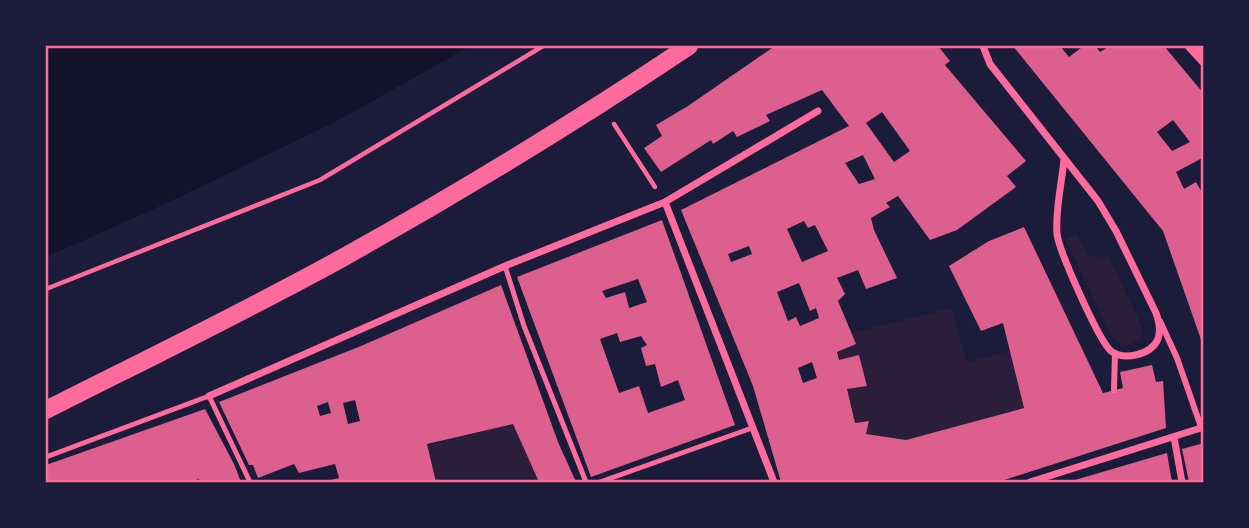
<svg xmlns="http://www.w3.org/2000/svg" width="1249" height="528" viewBox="0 0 1249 528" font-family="Overpass,sans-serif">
<rect width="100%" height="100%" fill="#1b1b3a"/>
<!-- green -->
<g fill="#2a1e3b">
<path d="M1077,234L1088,256L1109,257L1142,327L1141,338C1129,349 1117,345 1110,332L1065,239Z"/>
<path d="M951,308L967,362L1010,351L1024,408L906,440L866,434L869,422L855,423L847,389L867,386L860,355L839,360L837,352L855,344L851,333Z"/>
<path d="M513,424L539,482H436L428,445Z"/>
</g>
<!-- water -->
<path fill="#12122b" d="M46,46H470L339,120L165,204L46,257Z"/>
<!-- building -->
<g fill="#dd5f8e" fill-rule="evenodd">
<path d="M775,46H938L950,61L945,65L1026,161L1007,176L1016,187L957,230L930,240L898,196L886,203L890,207L871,218L874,230L897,278L866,289L858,270L837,278L845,294L838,301L856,344L837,352L839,360L859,355L867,386L847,389L855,423L869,421L866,434L906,440L1024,408L1003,323L981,331L949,266L989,241L1024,227L1103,393L1123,388L1120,372L1152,365L1156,382L1163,381L1166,428L998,482H781L753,386L681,210L849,126L822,90L766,115L770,121L737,137L733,131L713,144L711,140L661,172L644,148L662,136L656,125L688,106ZM882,112L910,151L894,162L866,123ZM863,155L875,179L859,184L845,163ZM804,221L808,228L815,225L828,251L802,262L787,229ZM749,246L752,254L731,262L728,254ZM799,283L810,311L816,308L819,318L800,326L796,317L788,321L777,292ZM812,362L817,378L803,383L798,368Z"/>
<path d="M1013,46H1060L1069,57L1081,48L1080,46H1095L1100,52L1110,46H1164L1204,94V157L1176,172L1184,189L1196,182L1204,196V348L1163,231ZM1173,120L1190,142L1172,151L1157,132Z"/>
<path d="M662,220L735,425L591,477L517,277ZM638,279L647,302L629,308L625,292L606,298L602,291ZM617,333L620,342L641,336L647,345L641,348L646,366L655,364L661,387L678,380L685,400L648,413L639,386L619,393L600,339Z"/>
<path d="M501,285L558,442L576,482H539L513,424L427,444L436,482H323L339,478L335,464L299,473L294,464L258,478L253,465H249L219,402L361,346ZM355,400L360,421L348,424L343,403ZM328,402L331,413L320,416L317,406Z"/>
<path d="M205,409L234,464L241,482H200L199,479L190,482H46V465Z"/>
<path d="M1204,443V482H1189L1182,449Z"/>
<path d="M1167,453L1172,482H1068Z"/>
</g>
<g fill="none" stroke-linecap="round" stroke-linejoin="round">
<!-- path -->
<g stroke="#ff6b9d" stroke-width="4.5">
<path d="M614,124L655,187"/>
<path d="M46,289L320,180L543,46"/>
</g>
<!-- service -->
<g stroke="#ff6b9d" stroke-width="5">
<path d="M505,266L524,326L586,482"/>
<path d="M46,457L209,396L250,482"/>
<path d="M600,482L752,428"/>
</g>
<!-- pedestrian -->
<g stroke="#ff6b9d" stroke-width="6">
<path d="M1160,321L1177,358L1201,427"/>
<path d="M1114,390L1115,353"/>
</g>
<!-- minor -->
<g stroke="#ff6b9d" stroke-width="7">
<path d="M983,46L990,64L1098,201L1116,231L1156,313C1159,321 1161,330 1158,339C1151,355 1124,361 1111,351C1099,341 1059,251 1057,234C1055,210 1062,183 1064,159"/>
<path d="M665,202L774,482"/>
<path d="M209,396L505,266L665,202L818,111"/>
<path d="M1174,437L1182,482"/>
<path d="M1030,482L1204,427"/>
</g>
<!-- tertiary -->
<path stroke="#ff6b9d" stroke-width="12" d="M1191,46L1204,60"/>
<!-- primary -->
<path stroke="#ff6b9d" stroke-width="18" d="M46,410C145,360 246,311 344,257C462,191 577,121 689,46"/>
</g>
<!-- border -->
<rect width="1249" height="528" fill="none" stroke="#1b1b3a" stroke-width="94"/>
<rect x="47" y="47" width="1155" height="434" fill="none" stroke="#ff6b9d" stroke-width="2.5"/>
</svg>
